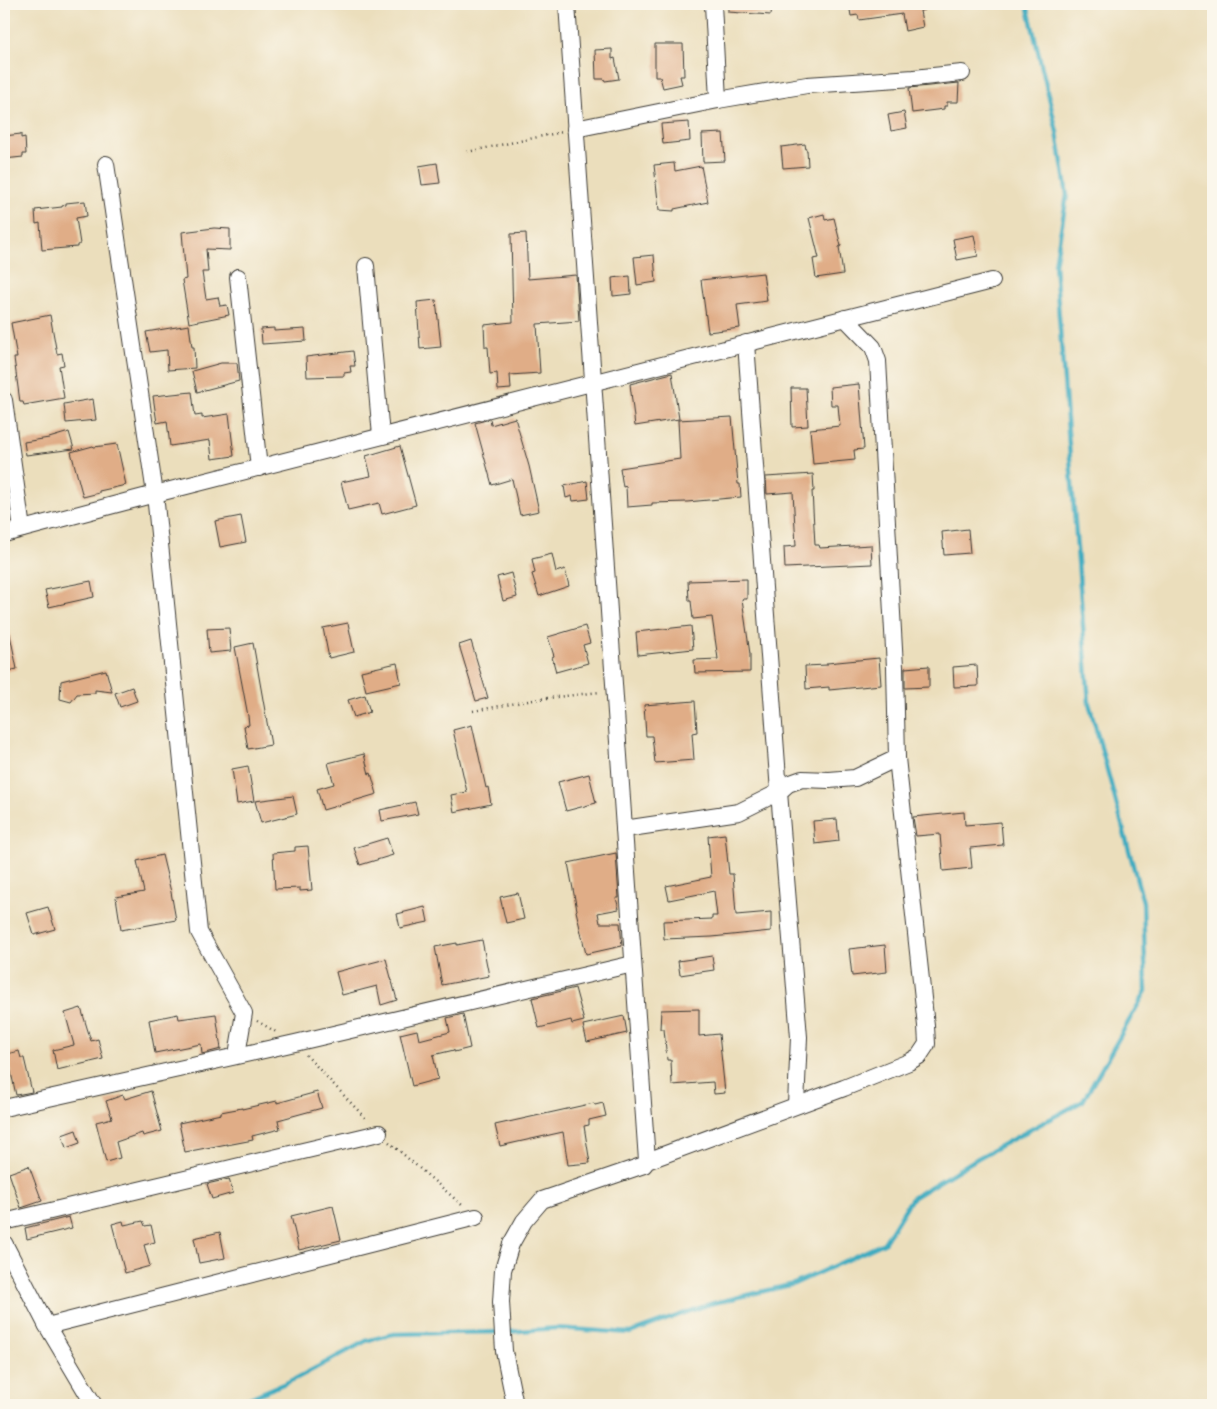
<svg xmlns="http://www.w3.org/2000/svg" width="1217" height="1409" viewBox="0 0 1217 1409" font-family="'Libre Caslon Text',serif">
<rect width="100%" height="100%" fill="#fbf7ec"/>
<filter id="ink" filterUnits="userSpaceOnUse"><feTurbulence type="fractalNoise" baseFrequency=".02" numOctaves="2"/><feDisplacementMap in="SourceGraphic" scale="10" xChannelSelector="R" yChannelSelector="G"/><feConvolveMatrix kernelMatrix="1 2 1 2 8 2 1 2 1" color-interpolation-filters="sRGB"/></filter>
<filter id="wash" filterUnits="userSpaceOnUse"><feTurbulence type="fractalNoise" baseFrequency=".0096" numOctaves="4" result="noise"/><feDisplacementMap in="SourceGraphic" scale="20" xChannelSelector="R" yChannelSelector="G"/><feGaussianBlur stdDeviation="1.12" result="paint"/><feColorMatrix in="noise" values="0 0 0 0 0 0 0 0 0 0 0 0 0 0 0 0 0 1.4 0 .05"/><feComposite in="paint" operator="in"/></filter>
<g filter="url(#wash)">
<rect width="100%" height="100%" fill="#ebdebc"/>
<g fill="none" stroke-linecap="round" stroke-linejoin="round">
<!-- stream -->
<g stroke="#41acc0" stroke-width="4.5">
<path d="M507,1332L557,1328L630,1333L710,1304L794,1284L884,1243L912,1198L978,1158L1083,1101L1146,991L1143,902L1089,703L1055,264L1067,195L1057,132L1027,4"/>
<path d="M233,1405L295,1379L366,1341L393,1334L499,1332"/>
</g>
</g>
<g id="blocks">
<!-- building -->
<g fill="#e0ad87">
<path d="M728,4H772L771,15L728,12Z"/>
<path d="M849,4H924L925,10L920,11L923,27L905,31L902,14L859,20L858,15L851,16Z"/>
<path d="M655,44H683L684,76H680L682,84L663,88L660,77H655Z"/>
<path d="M612,49V59L615,58L619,79L605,81L604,79H596L595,50Z"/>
<path d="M959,83L958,102H947V106H944V109L912,113L909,88Z"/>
<path d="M904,112L907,128L891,131L888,115Z"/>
<path d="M689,122L690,141L663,144L661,124Z"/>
<path d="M723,133L725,161L703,162L702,134Z"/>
<path d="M21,134V138L25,137L26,154H23V157L4,159V136Z"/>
<path d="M805,144L806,150H807L808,166L783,168L781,147Z"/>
<path d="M437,163L440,183L422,185L419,166Z"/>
<path d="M674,163L675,171L701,166L708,202L674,209V211L659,210L654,165Z"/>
<path d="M85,201L87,216L76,218L80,244L77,245V247L42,250L40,223L36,224L35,210L62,207V206L66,205V203Z"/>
<path d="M824,214L825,220L834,218L841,246L839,247L843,274L816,278L813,259L819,258L809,218Z"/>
<path d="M214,228L230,229V250L206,249L208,272H202L206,299L218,297L220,306L227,305L229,315L189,323L182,280L186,279L182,232Z"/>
<path d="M526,233L528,279L576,275L579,321L537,324L540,373L510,375L511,389L498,390L497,373L490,374L488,347H485L484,325L513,322L511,234Z"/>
<path d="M974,235L978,256L957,260L953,239Z"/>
<path d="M654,255L656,282L637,285L634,257Z"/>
<path d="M763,273L767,301L737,305L740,328L708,332L701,280Z"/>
<path d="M630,276L631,294L613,296L612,278Z"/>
<path d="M436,300L441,347L420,349L417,302Z"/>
<path d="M50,315L57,354L62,353L64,365L59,366L64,398L24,405L23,402H20L14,358H17L11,323Z"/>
<path d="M189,325L192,347H194L195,368L168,370L167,350L150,352L146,332Z"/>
<path d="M274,328V331L305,329L306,341L262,344L261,329Z"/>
<path d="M353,351L355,366H350L351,372L344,373V376L307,377L306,357Z"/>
<path d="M221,363H237L239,381L197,392L192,371Z"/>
<path d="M672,373L679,419L635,426L630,384Z"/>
<path d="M859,384L864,449L854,450L855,460L813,464L810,429L840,426L838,405H831L830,387Z"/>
<path d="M791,388H806L808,426L792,427Z"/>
<path d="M192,392L195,416L202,415V418L229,414L234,456L212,459L210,440L170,446L167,421L157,423L153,396Z"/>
<path d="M93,399L96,420L66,423L64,404Z"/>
<path d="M732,417L738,484H740L741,497L687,502L652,503V505L627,507L626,486L623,487L620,468L680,459L678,420Z"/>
<path d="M515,418L529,466L539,511L520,515L512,479L492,485L475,423L490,419L491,425Z"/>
<path d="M69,432L74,449L26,455L24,442L49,438Z"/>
<path d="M117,444L126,485L99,491V493L83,497L71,452L93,446L94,447Z"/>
<path d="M400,446L416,505L382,514L379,503L348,510L341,482L371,476L366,456Z"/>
<path d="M813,474L814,491H812L815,545H819L820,548L871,545L872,564L785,568L784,547L796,546L793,492L767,494L766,477Z"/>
<path d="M587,481L589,499L573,501L572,496L566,498L564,486Z"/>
<path d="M241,516L246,542L220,547L215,521Z"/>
<path d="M968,529L970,553L944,555L942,532Z"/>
<path d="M552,554L556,572L565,569L569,586L539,596L532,574L535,573L532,559Z"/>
<path d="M511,573L517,597L503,601L497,577Z"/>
<path d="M747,579V599H742L750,654V672L695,673L694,660L718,659L712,617L693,619L691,601H689L688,581Z"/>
<path d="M91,581L94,597L49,607L45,590Z"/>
<path d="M348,623L354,652L329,658L323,628Z"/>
<path d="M585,626L590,643L583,645L588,663L556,672L552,657L554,656L548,637Z"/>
<path d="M691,626L693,649L638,655L636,632Z"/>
<path d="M229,628L231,651L209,653L207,629Z"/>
<path d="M4,630H9L17,669L4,672Z"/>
<path d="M471,641L488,698L476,701L459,645Z"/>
<path d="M253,643L271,745L248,749L244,726L249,725L248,716L235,647Z"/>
<path d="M879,658L881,685L829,690V687L806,689L805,666L827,665V663Z"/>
<path d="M397,663L401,683L366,691L361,671Z"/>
<path d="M977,665L978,686L954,687L953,667Z"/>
<path d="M929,666V687L905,688V668Z"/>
<path d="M106,670L112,692L95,690V693L77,694L71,702L60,699L61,681Z"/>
<path d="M132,687L137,701L120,707L115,693Z"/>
<path d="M365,695L370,712L354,717L348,700Z"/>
<path d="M695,701L697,732L692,733L694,760L655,763L652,736H646L644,705Z"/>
<path d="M472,725L486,788L488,787L491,804L454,812L451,795L467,792L453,730Z"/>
<path d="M364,754L369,774L371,773L377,794L323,810L317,789L334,784L328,763Z"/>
<path d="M248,766L254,801L237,804L232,769Z"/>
<path d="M589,774L596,803L566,811L558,782Z"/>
<path d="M293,796L297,814L261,823L255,801Z"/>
<path d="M415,802L418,814L382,821L380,810Z"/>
<path d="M964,812L965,825L1001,822L1003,845L970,848L972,868L943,871L940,834L916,836L913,817Z"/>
<path d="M837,819L839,841L815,844L813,821Z"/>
<path d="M725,834L729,874H733L736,915L771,912V931L712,937L664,939L663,921L712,919V916H717L714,891L669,900L666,886L711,877L708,836Z"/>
<path d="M387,838L393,855L360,865L354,848Z"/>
<path d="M308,846L312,890L300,891V888L275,889L273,853L295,851V847Z"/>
<path d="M616,853L619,898H616L619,909L598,913L600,923H620L622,946L586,954L576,911L577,910L568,863Z"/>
<path d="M162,855L171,892L176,920L121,930L116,897L144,892L137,861Z"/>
<path d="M518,893L524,919L506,923L500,897Z"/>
<path d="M48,907L55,929L34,935L27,913Z"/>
<path d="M425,907L428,922L400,928L397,914Z"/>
<path d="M482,940L489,976L442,985L435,947L457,943V945Z"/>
<path d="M885,945L887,972L852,976L849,949Z"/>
<path d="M712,956L714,970L680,975L678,961Z"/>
<path d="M386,959L397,1000L381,1005L377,986L342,995L336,972Z"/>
<path d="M575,988L584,1021L572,1024L571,1020L539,1028L532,998Z"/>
<path d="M81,1008L91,1041L98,1039L103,1059L57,1070L53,1050L74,1045L65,1013Z"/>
<path d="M699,1009V1036L719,1034L725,1093L714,1094L713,1082L672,1085L671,1060H667L664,1029H660L661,1010Z"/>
<path d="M178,1014L179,1019L216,1014L221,1049L202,1054L201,1044L155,1053L149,1020Z"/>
<path d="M463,1014L470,1048L454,1052V1050L433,1055L438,1079L412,1086L400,1034L417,1030L419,1040L450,1032L447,1018Z"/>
<path d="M624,1016L627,1033L587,1042L583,1025Z"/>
<path d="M19,1051L21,1058H24L32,1092L16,1095L7,1054Z"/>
<path d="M151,1091L162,1131L143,1136L142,1133L116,1142L120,1158L106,1162L96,1122L112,1118L106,1101L123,1095L125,1099Z"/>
<path d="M317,1092L322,1108L278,1120L280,1129L252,1136L253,1140L227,1145V1144L185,1152L179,1123L221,1114V1112L242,1108V1109L277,1101V1103Z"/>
<path d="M594,1103L595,1105L603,1103L606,1116L589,1120V1125L584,1126L590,1163L568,1165L563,1132L500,1146L495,1125Z"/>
<path d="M76,1130L80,1143L66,1148L62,1135Z"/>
<path d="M29,1166L42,1201L21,1208L9,1173Z"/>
<path d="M229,1179L233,1193L212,1199L207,1184Z"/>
<path d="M333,1206L341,1240L299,1250L291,1216Z"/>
<path d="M69,1217L72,1228L27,1239L25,1228Z"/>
<path d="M123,1221L124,1225L143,1221L145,1226L151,1225L155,1242L144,1245L150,1266L125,1273L112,1224Z"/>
<path d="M220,1232L225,1258L199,1263L194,1238Z"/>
</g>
</g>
</g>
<g filter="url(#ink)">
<use href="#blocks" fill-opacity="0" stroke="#3b3934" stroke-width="1"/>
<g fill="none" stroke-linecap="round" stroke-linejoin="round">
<!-- minor casing -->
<g stroke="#3b3934" stroke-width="18">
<g id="minor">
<path d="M567,4L647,1161"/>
<path d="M713,4L718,100"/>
<path d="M575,129L718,100L807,85L914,78L962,73"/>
<path d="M106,164L155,494L199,932L244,1013L237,1055"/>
<path d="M366,266L381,436"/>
<path d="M238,277L259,468"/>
<path d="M746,343L779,792L799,1037L796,1105"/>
<path d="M4,400L22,529"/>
<path d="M4,534L155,494L992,281"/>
<path d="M624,829L739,812L779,792L788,784L802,779L829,780L855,778L897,758"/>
<path d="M4,1108L295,1043L633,964"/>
<path d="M4,1222L379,1133"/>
<path d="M4,1243L47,1326L94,1405"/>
<path d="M47,1326L476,1217"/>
<path d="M515,1405L504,1351L501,1302L503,1270L511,1244L524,1221L542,1200L644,1165L647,1161L844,1088L909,1062L919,1056L927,1044L926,1026L897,758L895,667L878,361L873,347L845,318"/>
</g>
</g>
<!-- path -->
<g stroke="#3b3934" stroke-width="2.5" stroke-dasharray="1 4" stroke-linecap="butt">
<path d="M467,152L562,132"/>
<path d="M473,711L539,699L600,692"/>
<path d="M257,1021L276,1032"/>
<path d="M306,1055L367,1120"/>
<path d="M389,1142L462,1205"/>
</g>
<!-- minor -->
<use href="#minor" stroke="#fff" stroke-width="16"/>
</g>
</g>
<!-- margin -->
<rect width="1217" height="1409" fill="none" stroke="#fbf7ec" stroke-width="20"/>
</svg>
